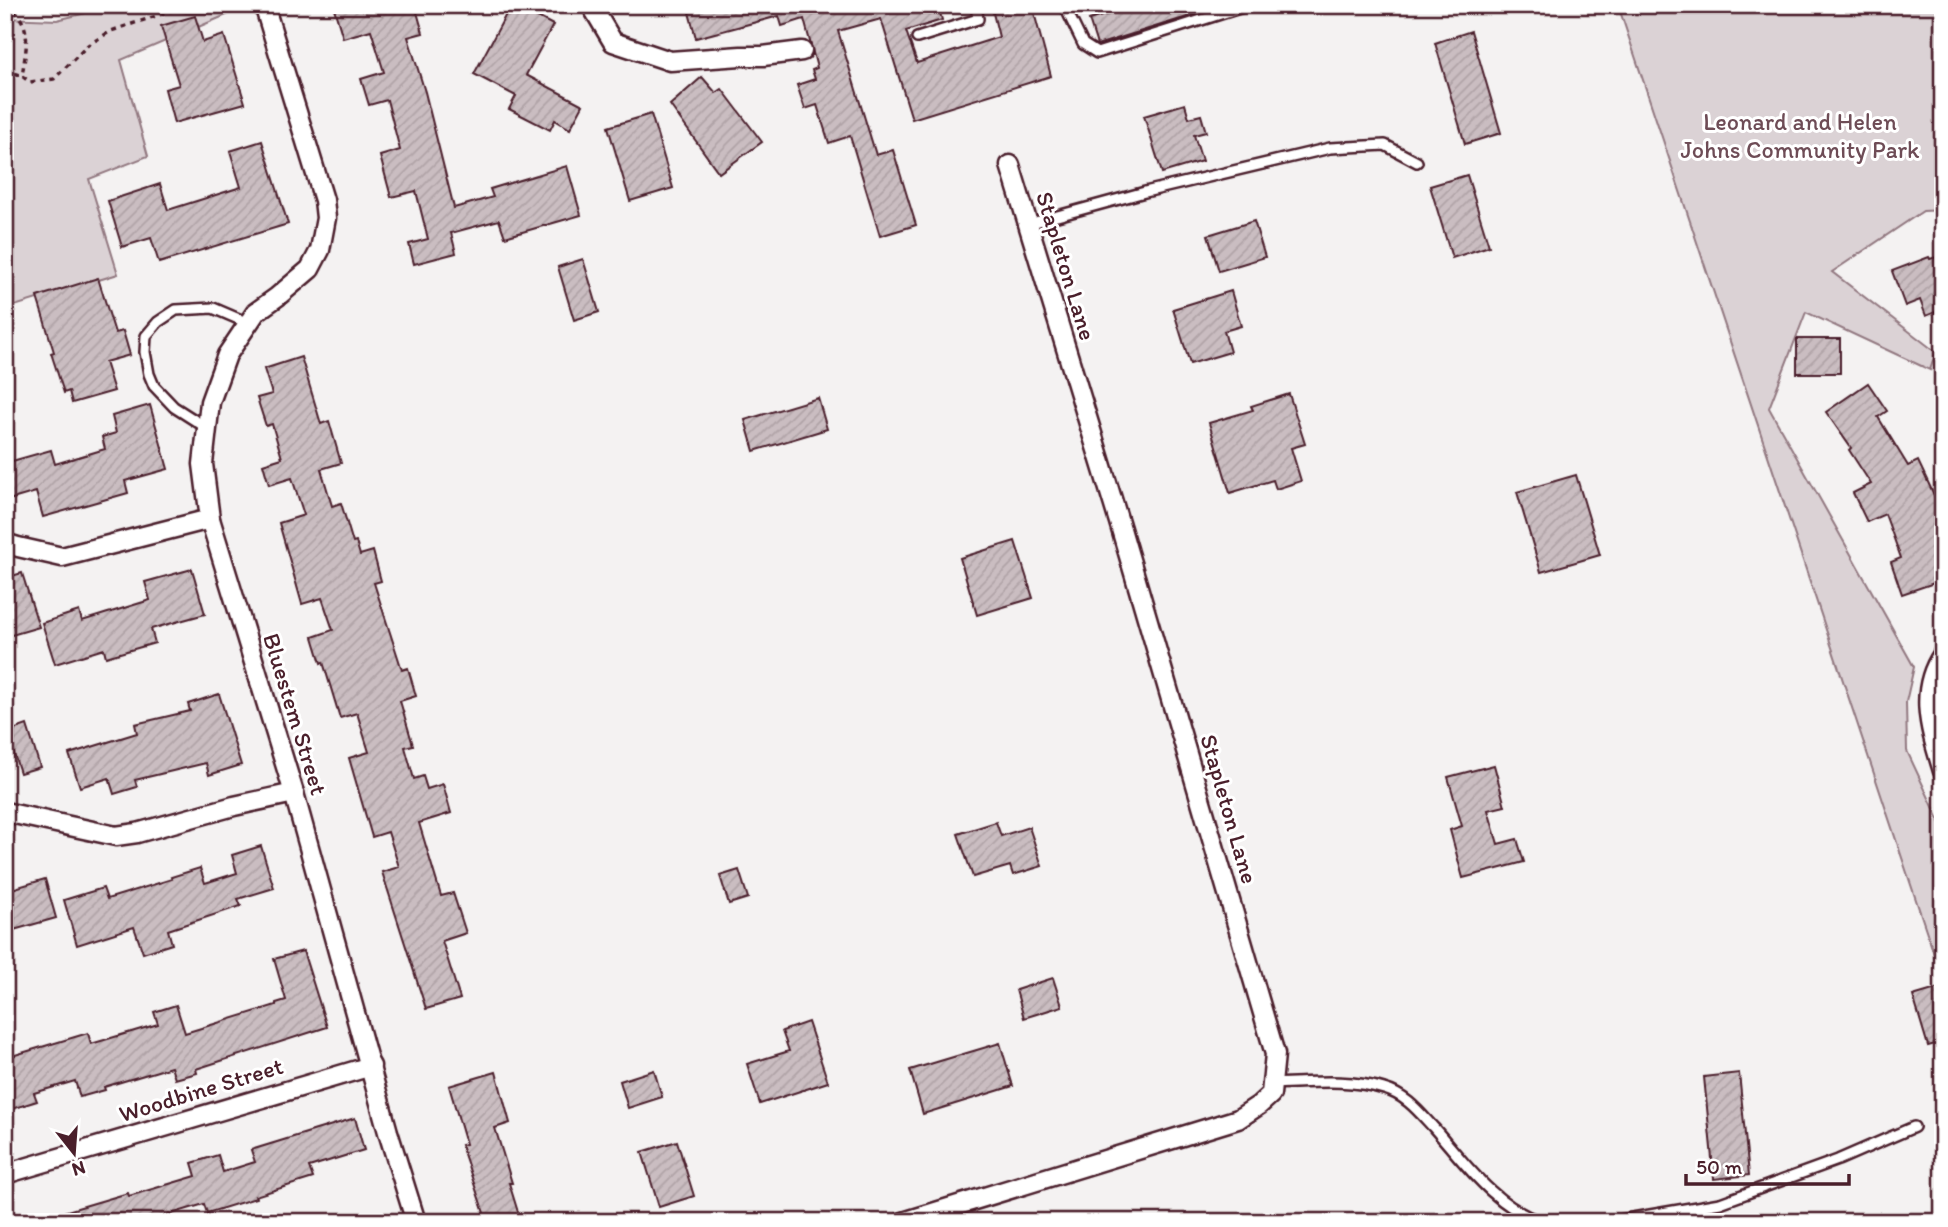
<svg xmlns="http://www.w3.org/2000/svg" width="1948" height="1227" viewBox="0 0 1948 1227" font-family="Itim,sans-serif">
<defs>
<pattern id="building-hatch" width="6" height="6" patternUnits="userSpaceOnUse" patternTransform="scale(1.75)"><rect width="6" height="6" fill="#cabdc1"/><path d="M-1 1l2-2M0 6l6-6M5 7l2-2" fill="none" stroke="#afa2a6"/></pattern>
</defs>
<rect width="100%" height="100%" fill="#f4f2f2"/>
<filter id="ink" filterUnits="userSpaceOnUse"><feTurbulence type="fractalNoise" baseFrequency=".0143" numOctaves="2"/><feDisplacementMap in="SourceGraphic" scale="14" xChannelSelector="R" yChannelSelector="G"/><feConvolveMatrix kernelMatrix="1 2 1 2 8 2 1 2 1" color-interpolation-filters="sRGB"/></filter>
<g filter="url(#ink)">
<!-- green -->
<g fill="#dbd2d5" stroke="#927880" stroke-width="2">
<path d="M119,5H148L186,13H231L121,60L148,156L89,179L118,274L5,309V18L57,20Z"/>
<path d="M1618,5H1943V210L1923,211L1832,272L1936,352L1930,370L1806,312L1769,408L1914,667L1906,702L1907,751L1943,828V981Z"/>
</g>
<!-- building -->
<g fill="url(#building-hatch)" stroke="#4a1f2b" stroke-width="2">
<path d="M333,5H415L423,33L408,37L425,92L454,208L493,197L490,189L567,166L581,215L505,237L499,220L451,233L456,253L414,264L409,244L428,239L416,191L391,197L380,156L400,150L387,100L369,105L361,79L384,72L371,30L343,38Z"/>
<path d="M511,5H515L553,25L526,75L583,105L570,129L555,120L550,130L509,109L516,96L474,74Z"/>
<path d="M687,5H938L942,20L906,31L917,63L999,37L991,5H1032L1051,76L912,119L881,19L838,31L876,155L893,150L916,225L880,236L850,136L829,143L817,105L805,109L797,85L815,79L812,70L817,68L804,19L782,26L779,16L696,38Z"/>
<path d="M1136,5H1216V8L1097,45L1089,20Z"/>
<path d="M195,16L203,42L224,35L245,103L174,123L165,89L179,85L161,26Z"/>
<path d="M1471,31L1501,133L1465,144L1435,43Z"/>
<path d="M702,77L716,93L722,89L762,142L719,173L670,105Z"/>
<path d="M1185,104L1189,118L1201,115L1206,132L1194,135L1202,161L1162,173L1144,116Z"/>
<path d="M651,114L673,188L630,201L608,127Z"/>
<path d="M262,141L288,224L159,263L151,238L122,247L108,201L160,184L168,210L241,187L230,151Z"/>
<path d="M1467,175L1489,246L1452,258L1430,186Z"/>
<path d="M1254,221L1265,257L1219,271L1208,235Z"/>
<path d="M1943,255V309L1926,316L1920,300L1905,306L1892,271L1929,257L1930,259Z"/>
<path d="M583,259L599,312L574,320L558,267Z"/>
<path d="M98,278L115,333L123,331L130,355L105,362L114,391L72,403L69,391L64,393L51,353L54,352L37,297Z"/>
<path d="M1231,291L1241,326L1224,331L1230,352L1190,364L1173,309Z"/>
<rect x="1797" y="339" width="43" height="34"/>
<path d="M301,357L321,424L329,421L341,463L321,469L332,506L341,503L353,543L356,542L360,555L373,551L381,581L374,583L402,670L408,668L416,696L400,701L413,745L405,747L414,779L423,776L427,789L443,784L451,813L419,823L441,896L453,893L466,933L442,941L460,999L426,1009L382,872L399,867L388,832L372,837L349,758L369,752L357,713L340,718L323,662L321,663L313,637L333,630L322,598L302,604L279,523L304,515L292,478L269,485L263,464L282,458L272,424L266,426L257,398L272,394L264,369Z"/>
<path d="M1868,383L1887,411L1878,417L1908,466L1918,461L1943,514V534L1935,537L1943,558V580L1902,594L1891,562L1901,558L1885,514L1867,522L1853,493L1871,484L1849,450L1851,448L1826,412Z"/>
<path d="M1289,394L1305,444L1291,448L1301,481L1276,489L1273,480L1230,493L1209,423L1253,410L1251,406Z"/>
<path d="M818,398L827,429L754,451L745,420Z"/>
<path d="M150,405L168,469L125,481L128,493L43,517L36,492L9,500L5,488V463L51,450L55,464L105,449L102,437L116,433L112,416Z"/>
<path d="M1576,475L1600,555L1541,572L1517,492Z"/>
<path d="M1015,541L1033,598L977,615L960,558Z"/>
<path d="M192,569L205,614L151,629L155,643L106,657L104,649L55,664L42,623L79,611L82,621L150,600L145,582Z"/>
<path d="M22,573L39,627L5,637V578Z"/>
<path d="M219,694L241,765L209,775L206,763L135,780L137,787L114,794L109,778L80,787L69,754L137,733L135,724L190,711L188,704Z"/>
<path d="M27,725L40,767L20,773L7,732Z"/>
<path d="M1494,765L1505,806L1488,810L1498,844L1517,839L1524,862L1463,878L1450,830L1462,826L1448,777Z"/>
<path d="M996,822L1001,836L1029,827L1042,866L1013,875L1010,866L973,877L958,834Z"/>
<path d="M261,846L274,888L238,899L241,906L168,930L172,944L143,953L134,927L77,945L64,900L103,888L107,899L172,879L171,877L200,868L205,883L237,873L232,855Z"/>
<path d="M739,870L748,898L729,904L720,876Z"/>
<path d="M45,879L56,918L10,931L5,915V891Z"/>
<path d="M303,951L327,1027L196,1069L197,1073L175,1079L171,1067L104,1087L105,1090L80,1097L75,1081L34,1093L37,1101L5,1111V1058L88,1033L91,1044L158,1024L154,1012L176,1005L185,1033L276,1005V1003L286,1000L274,959Z"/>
<path d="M1053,978L1062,1006L1024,1018L1016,990Z"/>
<path d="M1943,987V1042L1928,1046L1913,996Z"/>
<path d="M808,1022L828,1082L760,1104L747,1064L789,1051L782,1031Z"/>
<path d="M1000,1043L1013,1086L923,1114L910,1070Z"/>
<path d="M654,1070L662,1097L628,1108L620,1081Z"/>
<path d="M496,1072L510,1123L495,1128L512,1183H509L521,1222H487L461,1145L466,1144L449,1086Z"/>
<path d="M1739,1073L1749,1175L1714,1179L1704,1077Z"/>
<path d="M355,1118L364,1150L309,1167L313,1178L255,1196L256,1198L207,1213L204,1204L145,1222H48L47,1217L128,1193L129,1196L196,1176L192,1163L218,1155L223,1172L255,1162L251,1150Z"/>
<path d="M677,1141L694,1196L659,1207L642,1152Z"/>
</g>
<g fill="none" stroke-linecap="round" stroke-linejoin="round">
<!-- service casing -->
<g stroke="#4a1f2b" stroke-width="14">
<g id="service">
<path d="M1064,5L1083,44L1097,53L1249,5"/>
<path d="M917,38L978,19L976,5"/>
<path d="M1028,224L1145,192L1330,148L1385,145L1417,162"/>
<path d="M207,428L174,407L154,386L149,374L145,352L146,336L158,322L176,310L213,308L248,323"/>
<path d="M1272,1084C1310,1083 1348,1078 1384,1089C1406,1095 1419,1112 1434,1128C1464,1162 1496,1208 1542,1222"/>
<path d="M1609,1222L1720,1203L1838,1160L1914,1127"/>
</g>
</g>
<!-- minor casing -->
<g stroke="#4a1f2b" stroke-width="23">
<g id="minor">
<path d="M264,5L324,200L326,218L320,250L310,269L277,297L256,312L227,355L210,402L203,464L210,519L294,793L388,1132L416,1222"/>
<path d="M591,5L613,42L670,61L741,56H763L802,51"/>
<path d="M5,543L18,547L62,557L210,519"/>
<path d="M1943,654C1917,692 1931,731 1943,771"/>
<path d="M5,812L116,836L137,833L234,806L294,793"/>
<path d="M5,1174L371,1066"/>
<path d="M903,1222L1238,1119L1259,1105L1271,1094L1275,1054L1119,522L1010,165"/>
</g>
</g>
<!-- path -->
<g stroke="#4a1f2b" stroke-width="3.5" stroke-dasharray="5 5" stroke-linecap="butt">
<path d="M5,5C35,22 26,47 22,76L30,82L54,79L88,45L111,31L189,5"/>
<path d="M5,70L22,76"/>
</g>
<!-- service -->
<use href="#service" stroke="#fff" stroke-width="9"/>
<!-- minor -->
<use href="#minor" stroke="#fff" stroke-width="18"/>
</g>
</g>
<g text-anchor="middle" stroke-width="6" stroke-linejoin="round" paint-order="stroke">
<!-- park labels -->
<g font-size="24" fill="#6e4c56" stroke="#fff">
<text x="1800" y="130">Leonard and Helen<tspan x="1800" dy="28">Johns Community Park</tspan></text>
</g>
<!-- street labels -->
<g font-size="24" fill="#4a1f2b" stroke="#fff">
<text transform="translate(1066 266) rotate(73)" y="8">Stapleton Lane</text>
<text transform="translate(295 714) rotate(73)" y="8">Bluestem Street</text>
<text transform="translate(1229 809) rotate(74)" y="8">Stapleton Lane</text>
<text transform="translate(201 1090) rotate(-17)" y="8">Woodbine Street</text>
</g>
</g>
<!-- margin -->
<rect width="1948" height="1227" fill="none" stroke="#fff" stroke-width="28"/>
<rect x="14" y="14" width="1920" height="1199" fill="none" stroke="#4a1f2b" stroke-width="2.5" filter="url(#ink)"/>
<!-- north arrow -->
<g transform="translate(74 1153) rotate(163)" stroke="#ffffff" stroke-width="5" paint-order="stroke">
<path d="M0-5L12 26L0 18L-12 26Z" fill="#4a1f2b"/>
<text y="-10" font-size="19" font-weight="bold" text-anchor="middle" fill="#4a1f2b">N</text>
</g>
<!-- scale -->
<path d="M1686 1174v10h163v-10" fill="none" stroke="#4a1f2b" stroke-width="3.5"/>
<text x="1696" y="1174" font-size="21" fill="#4a1f2b" stroke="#ffffff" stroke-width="5" paint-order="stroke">50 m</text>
</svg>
